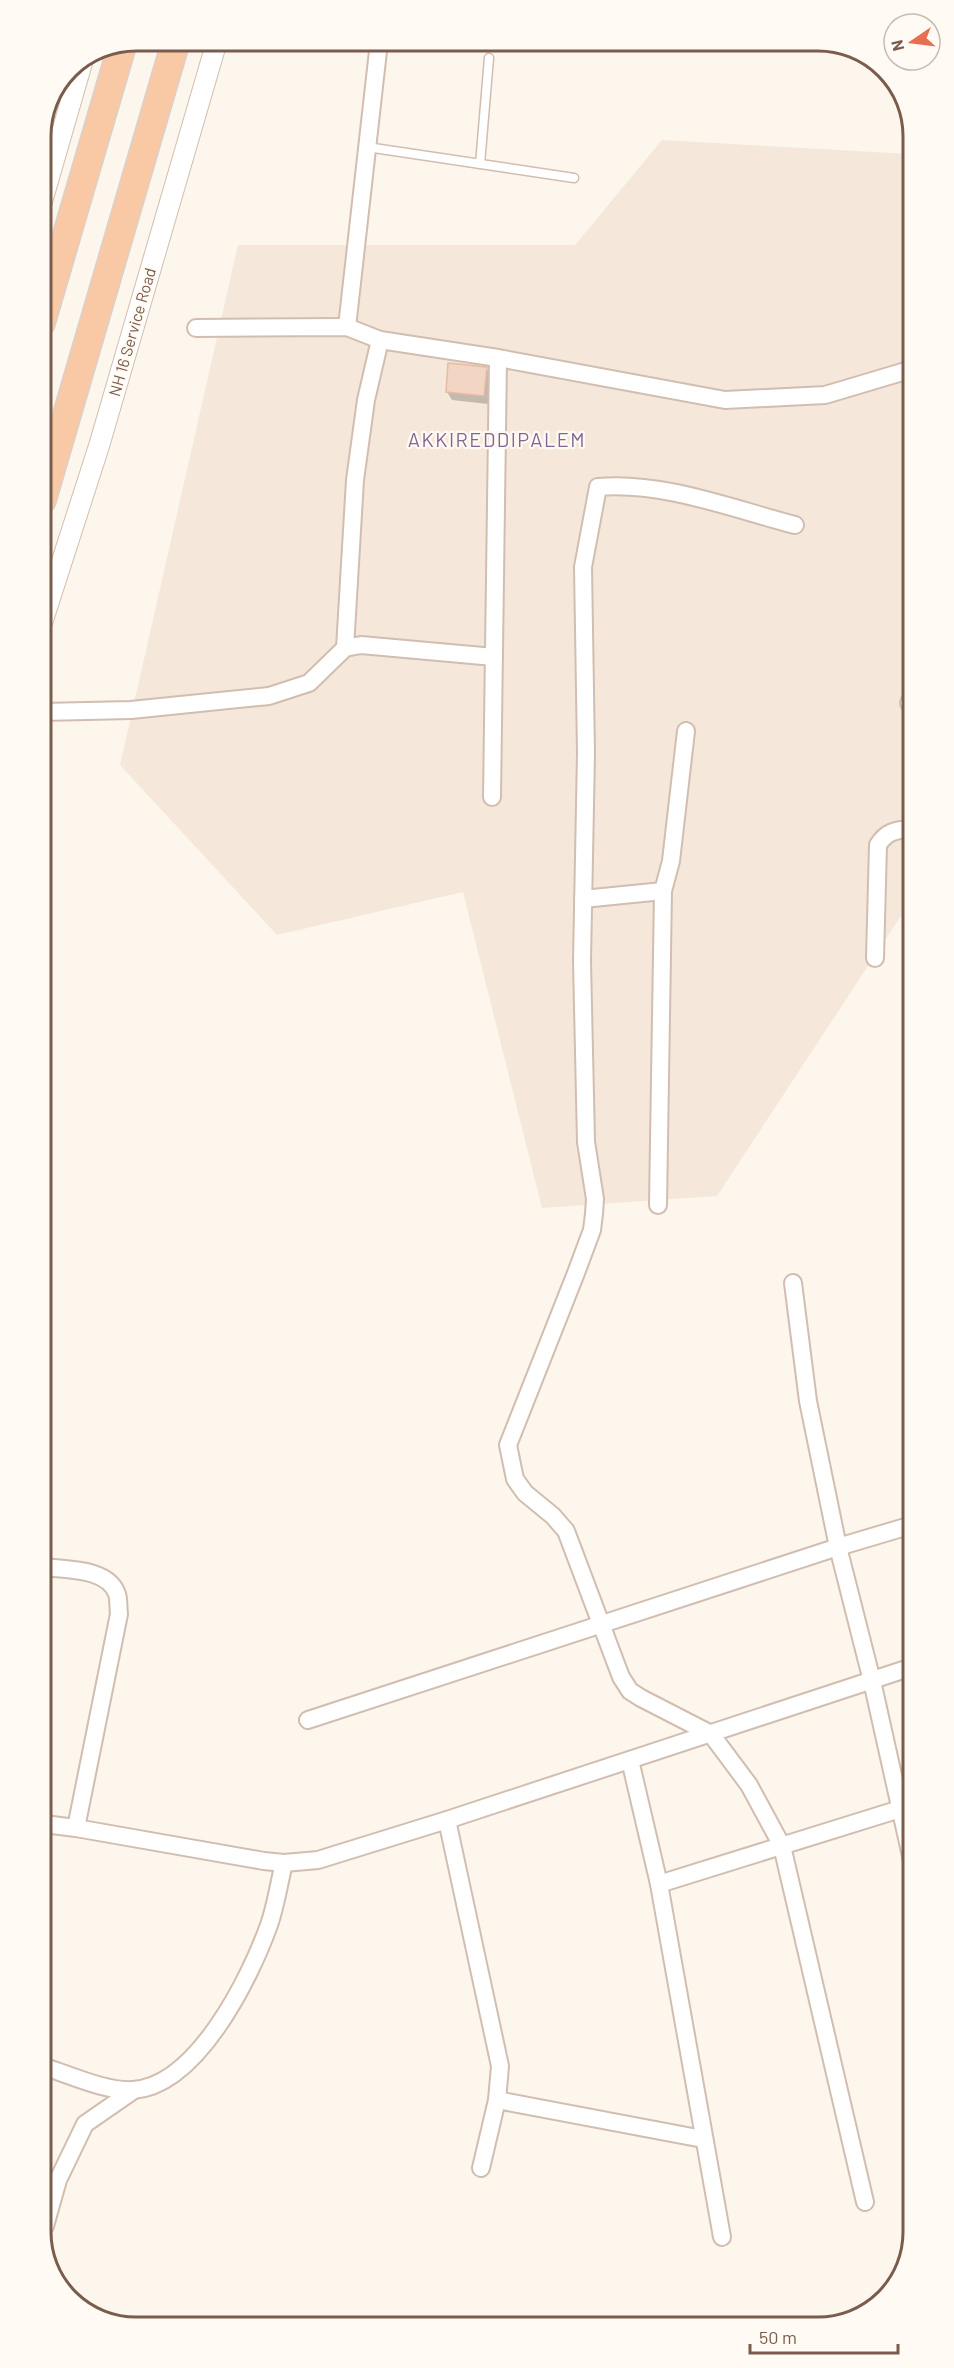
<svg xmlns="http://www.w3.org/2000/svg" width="954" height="2368" viewBox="0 0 954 2368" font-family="Barlow,sans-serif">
<rect width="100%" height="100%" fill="#fdf6ec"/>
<!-- residential -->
<path fill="#f5e8da" d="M662,140L909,154L910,902L717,1196L542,1208L463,892L277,935L120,765L238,245H575Z"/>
<!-- shadow -->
<path fill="#0003" d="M486,368L491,376L488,404L452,400L447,392Z"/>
<!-- building -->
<path fill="#f3d5c3" stroke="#e6bba3" stroke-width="1.5" d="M448,363L487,367L484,396L446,392Z"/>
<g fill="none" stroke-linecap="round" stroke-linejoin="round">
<!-- service casing -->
<g stroke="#d1beb0" stroke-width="11">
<g id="service">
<path d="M367,147L574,178"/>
<path d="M480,164L489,58"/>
</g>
</g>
<!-- minor casing -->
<g stroke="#d1beb0" stroke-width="20">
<g id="minor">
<path d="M347,327L379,42"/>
<path d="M196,328L347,327L380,340L498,358L725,400L825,395L909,370"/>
<path d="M795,525C733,509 662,481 598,487L583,567L586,753L582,961L586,1142L595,1199L594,1214L592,1230L576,1273L508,1445L515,1479L525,1493L553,1516L566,1531L621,1677L630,1691L641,1698L711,1734L749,1785L782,1846L865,2202"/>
<path d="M345,648L355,480L366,400L380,340"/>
<path d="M909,703L910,701"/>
<path d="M42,712L131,710L269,696L309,683L345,648L361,645L494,657"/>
<path d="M492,797L498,358"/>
<path d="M583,899L663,891"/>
<path d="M875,958L878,845C886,832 895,830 910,829"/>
<path d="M658,1205L663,891L671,861L686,731"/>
<path d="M793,1283L808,1401L838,1547L872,1681L913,1865"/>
<path d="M44,1567C67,1570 108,1568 117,1594C119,1600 118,1607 119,1614L76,1828"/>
<path d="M308,1720L838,1547L912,1525"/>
<path d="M630,1760L659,1884L722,2237"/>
<path d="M447,1820L500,2066L497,2100L481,2168"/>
<path d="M44,1824L76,1828L264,1861L284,1863L318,1860L447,1820L912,1667"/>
<path d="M659,1884L900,1809"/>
<path d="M45,2067C70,2075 107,2092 133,2090C197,2086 250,1978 269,1925C276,1905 279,1883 284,1863"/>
<path d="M497,2100L703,2139"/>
<path d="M45,2226L58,2180L85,2124L134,2090"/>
</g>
</g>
<!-- tertiary casing -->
<g stroke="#d1beb0" stroke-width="22">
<g id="tertiary">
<path d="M41,205L82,63"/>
<path d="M42,623L99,446L217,41"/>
</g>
</g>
<!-- trunk casing -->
<g stroke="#dad1cd" stroke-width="30">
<g id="trunk">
<path d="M41,323L122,46"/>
<path d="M42,500L176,41"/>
</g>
</g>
<!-- service -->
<use href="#service" stroke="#fff" stroke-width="8"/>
<!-- minor -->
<use href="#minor" stroke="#fff" stroke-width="16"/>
<!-- tertiary -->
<use href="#tertiary" stroke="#fff" stroke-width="20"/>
<!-- trunk -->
<use href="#trunk" stroke="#f9c8a4" stroke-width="27"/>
</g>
<g text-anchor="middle" stroke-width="4.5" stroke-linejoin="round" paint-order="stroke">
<!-- street labels -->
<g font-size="16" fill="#7a5c4d" stroke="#fffaf3">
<text transform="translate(132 332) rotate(-74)" y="6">NH 16 Service Road</text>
</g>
<!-- quarter labels -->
<g font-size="20" letter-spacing="1.5" fill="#846695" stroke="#fffaf3">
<text x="497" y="447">AKKIREDDIPALEM</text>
</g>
</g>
<!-- crop -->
<path d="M0 0H954V2368H0ZM136 51H818A85 85 0 0 1 903 136V2232A85 85 0 0 1 818 2317H136A85 85 0 0 1 51 2232V136A85 85 0 0 1 136 51Z" fill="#fffaf3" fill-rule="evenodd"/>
<path fill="none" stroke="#7a5c4d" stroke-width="3" d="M136 51H818A85 85 0 0 1 903 136V2232A85 85 0 0 1 818 2317H136A85 85 0 0 1 51 2232V136A85 85 0 0 1 136 51Z"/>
<!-- north arrow -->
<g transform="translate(912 42) rotate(256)"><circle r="28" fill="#fffaf3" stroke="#cabbb1" stroke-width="1.5"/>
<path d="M0-4.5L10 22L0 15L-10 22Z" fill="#e76f51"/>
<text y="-9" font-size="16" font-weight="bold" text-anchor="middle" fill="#7a5c4d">N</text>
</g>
<!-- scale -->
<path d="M750 2344v9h148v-9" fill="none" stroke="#7a5c4d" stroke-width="3"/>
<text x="759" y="2344" font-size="18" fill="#7a5c4d" stroke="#fffaf3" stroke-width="4.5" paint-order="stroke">50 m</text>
</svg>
